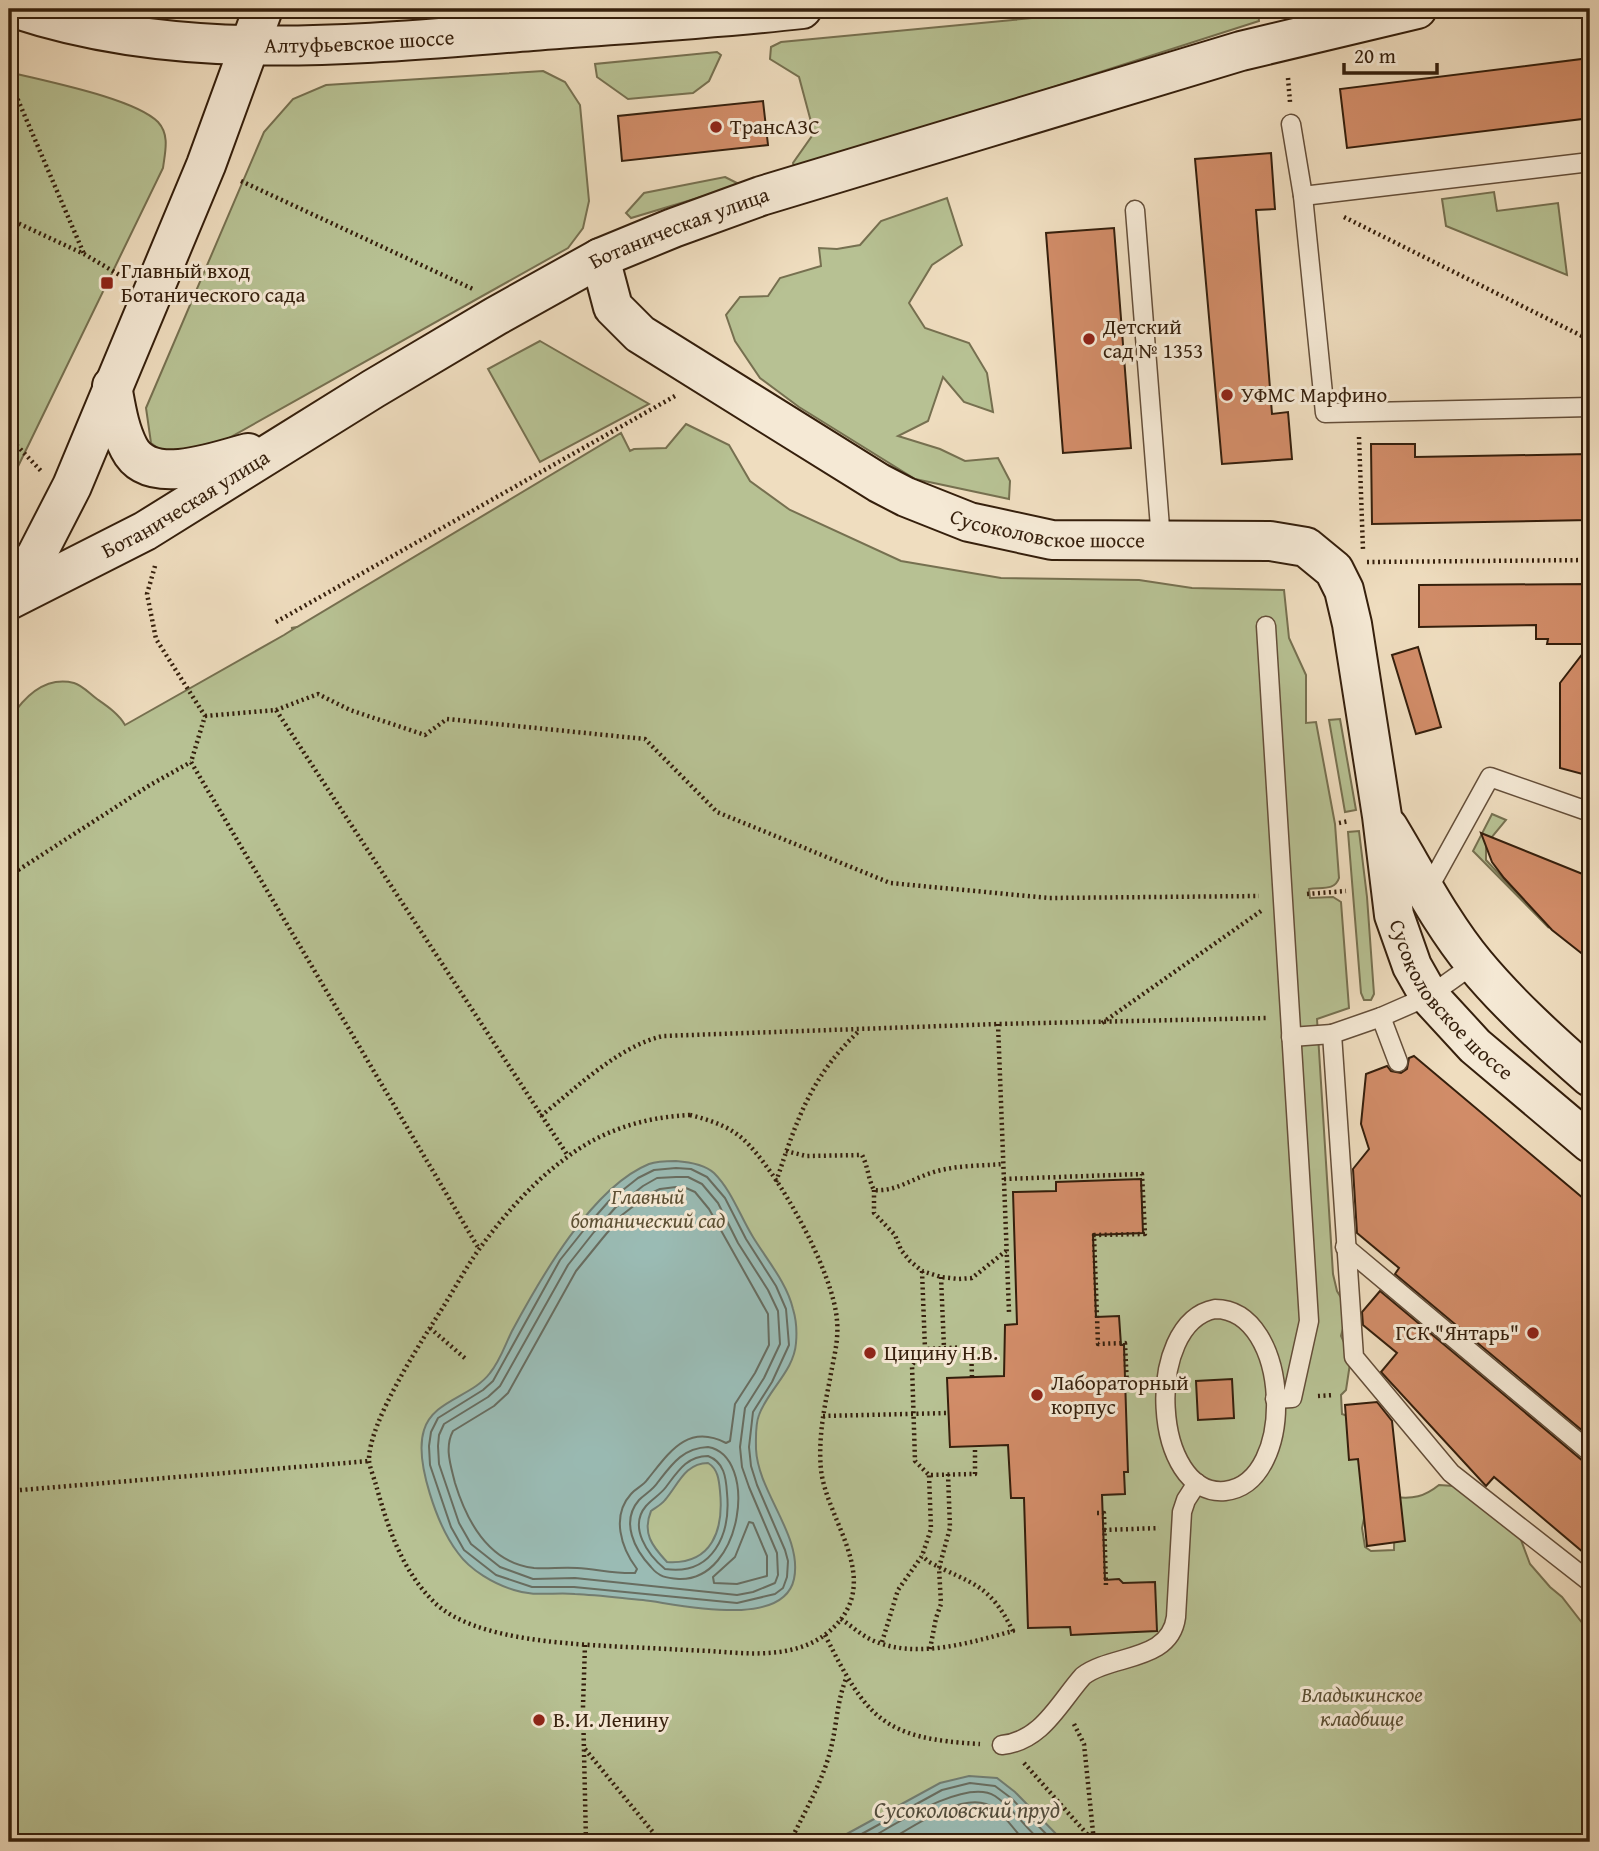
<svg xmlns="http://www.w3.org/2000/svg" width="1599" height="1851" viewBox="0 0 1599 1851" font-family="'Gentium Book Plus',serif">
<rect width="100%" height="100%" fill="#efddbf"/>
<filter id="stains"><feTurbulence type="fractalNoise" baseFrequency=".00286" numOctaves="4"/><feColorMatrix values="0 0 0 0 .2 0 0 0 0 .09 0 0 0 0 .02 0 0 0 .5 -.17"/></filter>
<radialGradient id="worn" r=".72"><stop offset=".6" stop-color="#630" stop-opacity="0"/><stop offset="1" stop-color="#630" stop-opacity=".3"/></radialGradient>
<!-- green -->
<g fill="#b7c193" stroke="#767050" stroke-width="2">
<path d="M1127,9H1258L1259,21L795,170L793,163L814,133L799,77L770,59L771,47L781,42Z"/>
<path d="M717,52L721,55L709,81L693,93L628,99L597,77L595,64Z"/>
<path d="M543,71L565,82L580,105L589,201L583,228L568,248L204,452L169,457L151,443L146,408L264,132L293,99L326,85Z"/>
<path d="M9,72C44,81 134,98 158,122C170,135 165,152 163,168L9,485Z"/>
<path d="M725,177L741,185L631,218L626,213L644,193Z"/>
<path d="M1494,192L1497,211L1558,203L1567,275L1446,226L1442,199Z"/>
<path d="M947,198L962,245L932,265L909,303L925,328L969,343L987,373L993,412L964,402L943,377L928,421L898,436L940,449L965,461L998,458L1010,481L1009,499L915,479L799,407L760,378L735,341L726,315L740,297L768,296L780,278L821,266L819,248L837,249L860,245L881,221Z"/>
<path d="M540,341L649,404L540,462L488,369Z"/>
<path d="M686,424L729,445L750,481L790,510L901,561L1001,578L1139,580L1192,588L1284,590L1289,638L1306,675V723L1316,722L1335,824L1339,878C1335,891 1321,887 1309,889L1310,898L1333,897L1341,902L1349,1008L1317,1019L1333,1274L1337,1291L1345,1304V1321L1341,1336L1351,1357L1346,1390L1341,1395L1342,1414L1353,1418L1370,1491L1362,1528L1365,1547L1371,1551L1394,1550L1395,1497C1413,1499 1424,1497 1439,1485L1454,1486L1518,1532L1530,1564L1550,1587L1562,1597L1590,1633V1842H9L10,719C24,697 45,676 74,683C82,685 90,694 97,699C107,706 119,714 125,725L284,635L295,628H291L297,627L621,433L630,451L634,449L666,448Z"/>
<path d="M1340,719L1356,810L1345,812L1329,720Z"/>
<path d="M1492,814L1506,820L1486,844V860L1549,928L1473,851Z"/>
<path d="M1359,831L1367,897L1374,994L1371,1000H1364L1361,993L1348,832Z"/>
</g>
<!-- water -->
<g fill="#9abbb4" stroke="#727d71" stroke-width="2" fill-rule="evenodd">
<path d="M676,1161C689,1162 704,1164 714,1173C732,1191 740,1216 753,1237C767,1260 787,1283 793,1309C796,1319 797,1332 796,1343C794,1371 768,1390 759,1415C755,1425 756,1439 756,1449C758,1493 803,1536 794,1579C783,1630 678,1604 643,1600C621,1598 597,1595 575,1594C555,1592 534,1597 514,1590C494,1584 470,1570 458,1553C438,1527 414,1461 424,1430C433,1400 472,1397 490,1373C500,1361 505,1345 512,1331C540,1279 592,1187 649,1164C657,1161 667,1161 676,1161ZM708,1463C718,1469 719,1480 720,1491C724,1530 712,1565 667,1562C652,1546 642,1533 651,1511C655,1508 661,1505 665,1500C678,1485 685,1463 708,1463Z"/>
<path d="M969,1776L997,1778L1015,1792L1064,1842H832L940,1783Z"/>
</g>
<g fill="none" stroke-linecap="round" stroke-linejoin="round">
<!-- shore -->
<g stroke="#686d60" stroke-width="2">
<path d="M676,1168L691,1169L707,1177L725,1198L746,1239L776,1286L786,1309L789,1345L772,1382L753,1412L749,1447L751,1466L757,1485L785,1550L788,1561L787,1577L783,1588L775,1594L737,1603L574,1587H532L496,1575L464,1550L451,1527L430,1465L429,1446L431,1432L438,1418L483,1390L493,1381L560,1260L587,1226L609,1201L638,1178L654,1170Z"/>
<path d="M676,1177H688L702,1184L718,1203L738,1243L768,1290L778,1311L780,1344L764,1378L745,1408L740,1447L742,1467L749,1487L777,1553L778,1575L775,1583L753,1592L737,1595L575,1578L533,1579L500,1567L471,1544L459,1523L439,1464L438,1446L439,1435L444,1424L488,1397L500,1386L568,1265L594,1232L615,1208L643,1186L657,1178Z"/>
<path d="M676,1187L686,1188L695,1192L709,1209L768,1314L769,1345L755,1373L735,1404L730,1441L726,1443C687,1423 669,1453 647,1480C643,1486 636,1488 631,1494C611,1516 621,1548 637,1569L635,1573C616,1574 596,1569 577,1568C562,1567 548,1569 534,1568C489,1563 467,1522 455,1483C451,1466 444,1448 453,1431L494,1406L508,1393L576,1271L602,1239L622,1215L649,1194L660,1189Z"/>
<path d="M708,1447C759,1456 743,1581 679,1579C666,1578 659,1577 651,1567C635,1550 620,1522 639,1500C645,1494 653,1490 658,1482C672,1464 683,1448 708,1447Z"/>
<path d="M708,1456C724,1462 726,1477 727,1493C731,1534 713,1576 665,1569C648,1555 628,1527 646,1506C652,1499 660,1495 666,1487C678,1471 687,1456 708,1456Z"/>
<path d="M749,1522L753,1523L767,1556V1576L737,1584L714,1583L713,1577L735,1557Z"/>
<path d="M847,1842L942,1790L970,1783L995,1786L1011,1798L1054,1842"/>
<path d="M864,1842C891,1827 965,1777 995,1796C1013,1808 1025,1828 1042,1842"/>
<path d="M886,1842C910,1829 958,1794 986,1804C1001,1809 1015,1831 1025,1842"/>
</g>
</g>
<!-- building -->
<g fill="#d18c68" stroke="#351f0c" stroke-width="2">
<path d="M1590,58V118L1347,148L1340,89Z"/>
<path d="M763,101L768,145L622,161L618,116Z"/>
<path d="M1271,153L1275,209L1256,210L1272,414L1288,412L1292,459L1222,464L1195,159Z"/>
<path d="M1114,228L1131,448L1063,453L1046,233Z"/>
<path d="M1371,444H1415V457L1590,454V520L1372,524Z"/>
<path d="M1590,584V776L1560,768V683L1590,644H1547L1548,639H1536V625L1419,627V585Z"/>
<path d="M1418,647L1441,727L1416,734L1392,655Z"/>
<path d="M1481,833L1590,877V960L1552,930L1504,878L1492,862Z"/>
<path d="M1414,1056L1590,1204V1437L1395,1274L1399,1268L1357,1233L1353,1169L1369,1149L1361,1124L1366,1074L1387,1066L1391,1071L1401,1073L1407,1069L1409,1058Z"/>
<path d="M1141,1179L1143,1233L1093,1235L1096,1317L1119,1316L1121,1345H1124L1125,1378L1128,1472H1124L1125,1494L1102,1495L1105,1580L1119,1579L1123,1583L1155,1582L1157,1631L1071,1635L1070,1627L1028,1628L1024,1498H1011L1008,1445L950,1447L947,1378L1004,1376L1005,1325L1017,1324L1013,1192L1056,1191V1182Z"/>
<path d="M1380,1291L1583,1461L1590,1463V1558L1494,1477L1486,1486L1381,1372L1397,1353L1363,1325L1362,1312Z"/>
<path d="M1232,1379L1234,1418L1198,1420L1196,1381Z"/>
<path d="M1377,1402L1392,1421L1405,1541L1367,1546L1358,1459L1349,1460L1345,1405Z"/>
</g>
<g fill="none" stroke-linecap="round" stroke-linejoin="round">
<!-- lane casing -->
<g stroke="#644e39" stroke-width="21">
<g id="lane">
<path d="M1291,124L1303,196L1325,413L1590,407"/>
<path d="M1303,196L1590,162"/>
<path d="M1135,210L1161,540"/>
<path d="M1266,626L1309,1321L1292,1398L1275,1399"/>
<path d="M1427,891L1490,777L1590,812"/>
<path d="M1474,964L1429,996L1381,1017L1332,1034L1354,1357L1451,1473L1590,1582"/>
<path d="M1381,1017L1398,1062"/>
<path d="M1291,1037L1332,1034"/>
<path d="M1345,1247L1590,1452"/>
<path d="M1215,1309C1291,1309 1298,1483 1225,1491C1152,1498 1143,1323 1215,1309Z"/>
<path d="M1002,1745C1042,1741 1059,1703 1083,1676C1112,1654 1170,1662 1176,1617L1182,1512L1186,1500L1197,1483"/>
</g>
</g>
<!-- secondary casing -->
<g stroke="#351f0c" stroke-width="42">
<g id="secondary">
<path id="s1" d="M17,9C183,64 361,44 532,31C622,24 712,19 802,9"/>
<path id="s2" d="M600,258L613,307L640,334L879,483L906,497L969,522L1052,540L1270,541L1306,547L1334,570L1344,590L1352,624L1382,816L1394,915L1412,966L1429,996L1475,1046L1590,1143"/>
<path d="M112,386C116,407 119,429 129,448C149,488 216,461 248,453"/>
<path d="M9,590L36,556L72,486L206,165L263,9"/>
<path id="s3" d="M9,600L145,531L373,389L496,316L600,258L673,228L761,196L1241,51L1417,9"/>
<path d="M1388,827C1416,873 1441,923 1475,964C1509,1005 1550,1042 1590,1077"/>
</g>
</g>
<!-- path -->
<g stroke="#351f0c" stroke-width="4.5" stroke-dasharray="2 3.5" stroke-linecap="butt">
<path d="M1288,78L1290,102"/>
<path d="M9,79L84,254"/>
<path d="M241,181L475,290"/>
<path d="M1344,217L1590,340"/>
<path d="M9,219L84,254L123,277"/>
<path d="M9,437L42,472"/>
<path d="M1359,437L1363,550"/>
<path d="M1367,562L1590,560"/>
<path d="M155,566L147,594L156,639L205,716L191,762L479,1249"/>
<path d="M276,622L675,396"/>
<path d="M276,710L318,694L350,710L425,735L447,719L645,739L717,812L890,883L1049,898L1259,896"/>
<path d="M205,716L276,710L568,1156"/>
<path d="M1339,823L1349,821"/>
<path d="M9,876L150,785L191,762"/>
<path d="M1307,894L1346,891"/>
<path d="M1102,1023L1261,911"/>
<path d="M998,1024L1009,1312"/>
<path d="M690,1115C709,1120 727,1125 743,1139C778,1171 834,1273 837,1321C839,1341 833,1360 830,1379C824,1409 818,1439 821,1470C827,1521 882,1578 835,1626C802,1660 752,1654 709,1651C681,1650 654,1648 626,1647C572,1644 475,1641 435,1603C402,1571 388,1528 376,1485C374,1478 370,1468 369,1461C368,1422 423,1339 445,1304C456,1286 467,1266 480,1248C504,1215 533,1182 566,1158C602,1130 645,1117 690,1115Z"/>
<path d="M541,1116C576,1088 619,1046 663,1036L998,1024L1267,1018"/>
<path d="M786,1151L806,1156L862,1155C868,1166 868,1179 874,1190C895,1192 912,1179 931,1173C954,1165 980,1166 1003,1164"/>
<path d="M1004,1179L1142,1174L1145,1234L1094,1235L1098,1344L1125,1343L1127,1387L1145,1386"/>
<path d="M776,1182C797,1119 811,1076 860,1030"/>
<path d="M874,1190V1213L895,1235L901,1250L910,1261L922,1271L941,1277L959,1279L972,1278L1006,1251"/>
<path d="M922,1271L925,1349"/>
<path d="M941,1277L944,1348"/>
<path d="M430,1328L467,1360"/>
<path d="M972,1377L971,1347L925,1349L912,1365L915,1461L929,1475L975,1474V1446"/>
<path d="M1318,1396L1334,1395"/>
<path d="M823,1416L949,1413"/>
<path d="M9,1491L369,1461"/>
<path d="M1097,1513H1104L1106,1588"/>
<path d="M1104,1530L1159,1528"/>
<path d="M841,1619C850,1625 859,1633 868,1638C911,1661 969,1643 1013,1631C989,1583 973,1585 929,1562L922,1556"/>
<path d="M825,1635C867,1719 884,1739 980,1744"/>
<path d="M882,1642L898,1590L922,1556L931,1529L929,1475"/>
<path d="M585,1645L583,1706L586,1842"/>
<path d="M930,1649L936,1618L941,1604L939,1568L950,1528L948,1474"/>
<path d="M1074,1724L1084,1744L1094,1842"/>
<path d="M585,1749L661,1842"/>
<path d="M1024,1763L1094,1842"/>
<path d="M790,1842C805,1811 823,1781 831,1748C837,1724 837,1701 846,1679"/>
</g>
<!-- lane -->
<use href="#lane" stroke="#f5e9d5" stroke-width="18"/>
<!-- secondary -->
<use href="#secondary" stroke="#f5e9d5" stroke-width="38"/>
</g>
<!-- markers -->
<g fill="#8f2418" stroke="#f5e9d5" stroke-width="2.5">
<circle cx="716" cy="127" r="7"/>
<rect x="100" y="276" width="14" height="14" rx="3.5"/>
<circle cx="1089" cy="339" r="7"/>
<circle cx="1227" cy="395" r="7"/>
<circle cx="1533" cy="1333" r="7"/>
<circle cx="870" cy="1353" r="7"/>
<circle cx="1037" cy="1395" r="7"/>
<circle cx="539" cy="1720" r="7"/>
</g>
<g text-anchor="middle" stroke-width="6" stroke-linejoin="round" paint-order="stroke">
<!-- street labels -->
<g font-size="21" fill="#351f0c" stroke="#f5e9d5">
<text dy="7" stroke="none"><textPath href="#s1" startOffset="346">Алтуфьевское шоссе</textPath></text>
<text dy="7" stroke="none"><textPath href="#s3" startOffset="768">Ботаническая улица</textPath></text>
<text dy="7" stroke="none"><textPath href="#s3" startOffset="201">Ботаническая улица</textPath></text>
<text dy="7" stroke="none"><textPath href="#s2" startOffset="548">Сусоколовское шоссе</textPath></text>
<text dy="7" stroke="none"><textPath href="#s2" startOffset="1300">Сусоколовское шоссе</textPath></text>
</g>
<!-- poi labels -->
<g font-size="21" fill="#351f0c" stroke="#f5e9d5" text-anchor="start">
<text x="730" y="134">ТрансАЗС</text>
<text x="121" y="278">Главный вход<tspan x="121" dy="24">Ботанического сада</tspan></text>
<text x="1103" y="334">Детский<tspan x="1103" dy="24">сад № 1353</tspan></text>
<text x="1241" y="402">УФМС Марфино</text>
<text x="1519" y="1340" text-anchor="end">ГСК "Янтарь"</text>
<text x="884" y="1360">Цицину Н.В.</text>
<text x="1051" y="1390">Лабораторный<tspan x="1051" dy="24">корпус</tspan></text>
<text x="553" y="1727">В. И. Ленину</text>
</g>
<!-- park labels -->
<g font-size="21" font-style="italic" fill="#5c5034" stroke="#f5e9d5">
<text x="648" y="1204">Главный<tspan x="648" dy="24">ботанический сад</tspan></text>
<text x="1362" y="1702">Владыкинское<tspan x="1362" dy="24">кладбище</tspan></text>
</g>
<!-- water labels -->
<g font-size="23" font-style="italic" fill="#534e3e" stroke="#f5e9d5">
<text x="967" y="1818">Сусоколовский пруд</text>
</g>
</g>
<!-- margin -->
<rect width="1599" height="1851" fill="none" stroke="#efddbf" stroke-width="35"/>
<rect x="10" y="10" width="1578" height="1830" fill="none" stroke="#351f0c" stroke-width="3.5"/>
<rect x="18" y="18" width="1564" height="1816" fill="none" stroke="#351f0c" stroke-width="2"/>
<!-- scale -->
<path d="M1344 63v10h93v-10" fill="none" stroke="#351f0c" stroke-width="3.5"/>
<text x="1354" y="63" font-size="21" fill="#351f0c" stroke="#f5e9d5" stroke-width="5" paint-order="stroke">20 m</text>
<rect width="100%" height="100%" filter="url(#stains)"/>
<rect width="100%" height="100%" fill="url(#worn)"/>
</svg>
